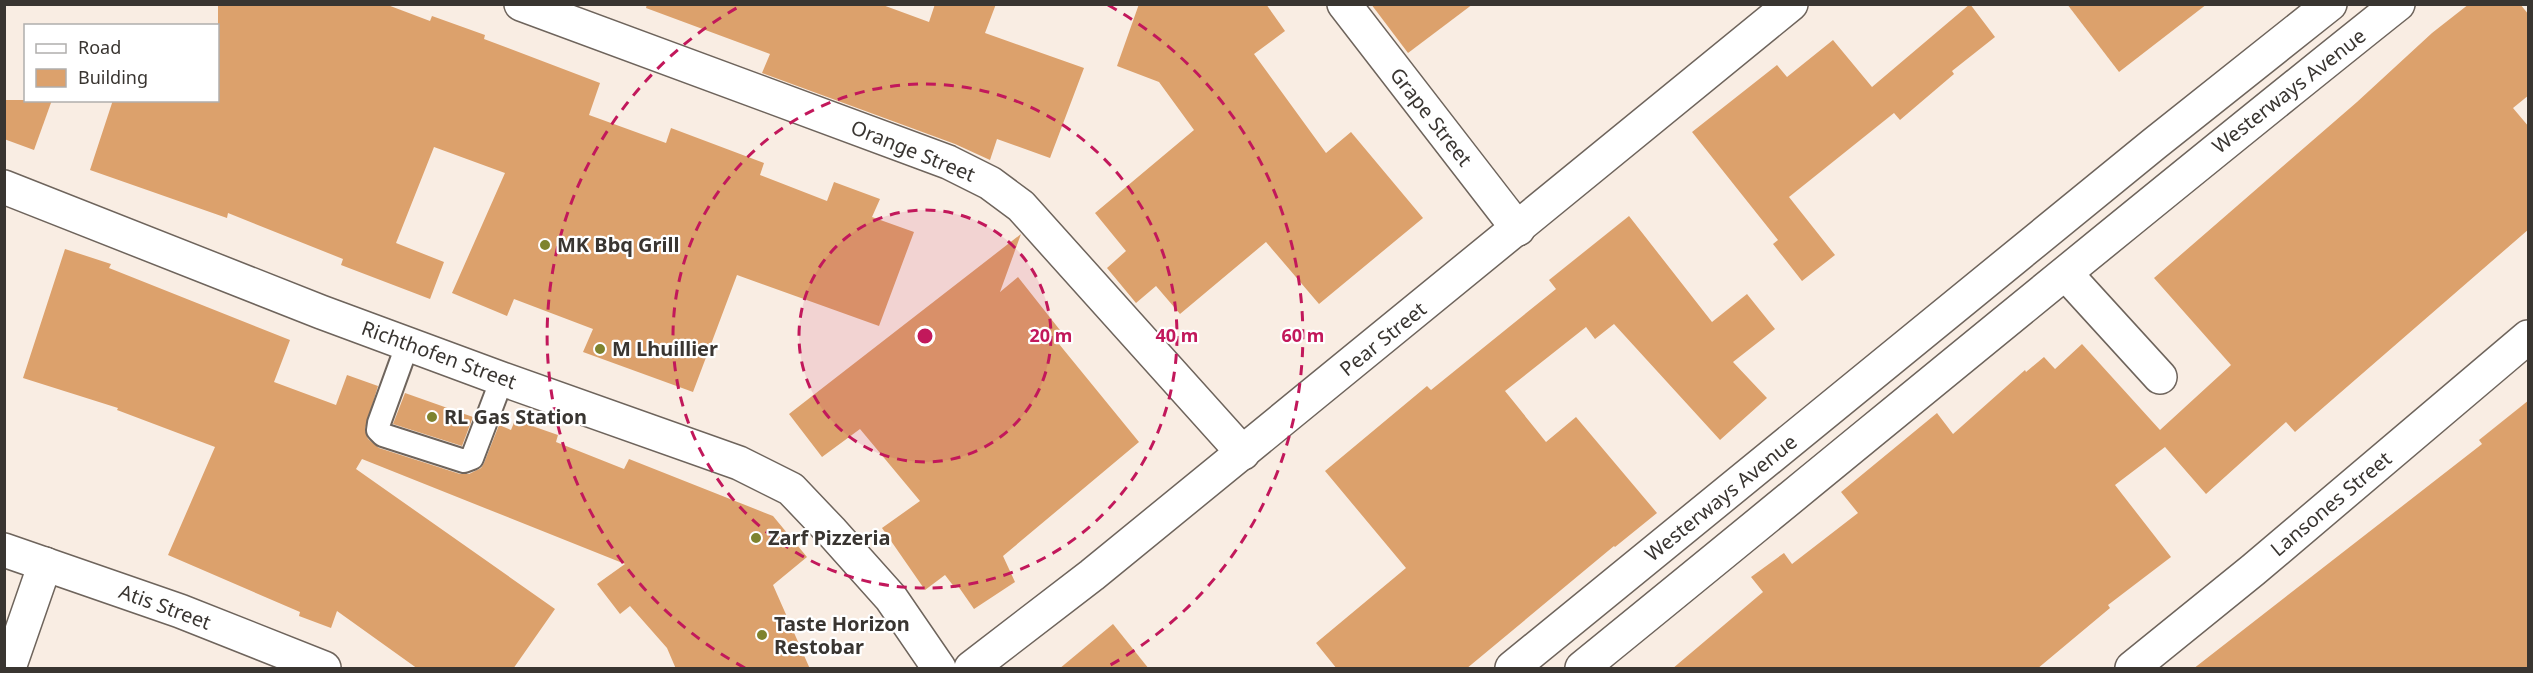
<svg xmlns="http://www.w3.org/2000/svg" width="2533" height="673" viewBox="0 0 2533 673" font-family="'Noto Sans',sans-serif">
<rect width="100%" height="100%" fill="#f9ede3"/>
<!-- building -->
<g fill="#dca16c">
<path d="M218,4H385L430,21L432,16L485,35L484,39L600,83L589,115L666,143L671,128L764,163L760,175L827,201L834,182L880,199L872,217L914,232L879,326L737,275L693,392L583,352L593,329L514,299L507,316L452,293L505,173L434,147L396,243L444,262L430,299L341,265L343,259L228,213L227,218L90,170L113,100H218Z"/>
<path d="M647,4H880L929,22L935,4H996L985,33L1084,68L1050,158L997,139L990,160L955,144L762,73L770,54L646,8Z"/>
<path d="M1139,4H1266L1285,31L1254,54L1326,153L1351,132L1423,218L1319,304L1266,242L1180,314L1156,286L1136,303L1107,268L1126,251L1095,213L1194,130L1159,82L1117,66Z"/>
<path d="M1371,4H1473L1408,53Z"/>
<path d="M1970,4L1995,37L1952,71L1954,74L1900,120L1894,113L1789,197L1835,255L1802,281L1773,244L1778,240L1692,132L1777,65L1787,77L1833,40L1872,87Z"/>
<path d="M2067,4H2207L2119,72Z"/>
<path d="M2469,4H2520L2529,15V95L2513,108L2529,127V229L2295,432L2286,422L2206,494L2165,447L2115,485L2171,557L2108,605L2110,608L2037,669H1672L1763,592L1751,577L1784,553L1792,564L1858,513L1841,492L1937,413L1953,434L2025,370L2026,372L2044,357L2055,369L2082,344L2160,430L2231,365L2154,278L2357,102L2432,33Z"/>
<path d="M4,100H52L34,150L4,139Z"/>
<path d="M1629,216L1712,322L1747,294L1775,329L1733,362L1767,398L1720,440L1614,324L1595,339L1586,327L1505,391L1546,442L1576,417L1657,513L1615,547L1614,546L1466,669H1337L1316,643L1406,568L1325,471L1427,386L1431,390L1556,289L1549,280Z"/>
<path d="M1021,234L1000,292L1018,277L1067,339L1059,344L1139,442L1003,556L1015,582L974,609L958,586L955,588L945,575L925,590L882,528L920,501L860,429L822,457L789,414Z"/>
<path d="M65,249L111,264L109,268L290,340L274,382L336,405L347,375L378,386L365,429L368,439L379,448L460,474H469L481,468L484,463L499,425L511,430L515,420L558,435L556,442L624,469L629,459L773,516L807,557L773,585L810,669H676L667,648L630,606L620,614L597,584L625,564L362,459L356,469L555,609L513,669H418L337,611L331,628L299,616L300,612L168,555L215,447L117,410L118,408L23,378Z"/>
<path d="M405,393L473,417L462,446L393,424Z"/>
<path d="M2529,400V669H2193L2482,444L2479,440Z"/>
<path d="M1113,624L1149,669H1059Z"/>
</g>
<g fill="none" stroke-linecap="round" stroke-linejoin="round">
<!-- service casing -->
<g stroke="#6e645c" stroke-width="26">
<path id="service" d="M408,343L379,423L378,430L383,435L464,461L472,458L502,379"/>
</g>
<!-- minor casing -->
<g stroke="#6e645c" stroke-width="36">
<g id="minor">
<path d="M521,4L948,162L990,183L1021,206L1243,453"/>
<path d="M1344,4L1518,229"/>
<path d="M2066,274L2160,377"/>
<path d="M4,550L180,611L324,668"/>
<path d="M9,668L45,564"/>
<path d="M971,668L1092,575L1791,4"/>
<path d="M2132,668L2253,570L2528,337"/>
</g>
</g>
<!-- tertiary casing -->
<g stroke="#6e645c" stroke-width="36">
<g id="tertiary">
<path d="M4,187L321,312L502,379L739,463L791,489L832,532L891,598L939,668"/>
<path d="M1512,668L2154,144L2330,4"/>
<path d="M1582,668C1854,447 2123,223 2398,4"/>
</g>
</g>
<!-- service -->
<use href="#service" stroke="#fff" stroke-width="22"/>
<!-- minor -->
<use href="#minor" stroke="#fff" stroke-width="33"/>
<!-- tertiary -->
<use href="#tertiary" stroke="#fff" stroke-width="33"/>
</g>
<!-- distance rings -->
<circle cx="925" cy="336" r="126" fill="#c2185b" fill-opacity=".12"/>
<g fill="none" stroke="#c2185b" stroke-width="3" stroke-dasharray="10 8">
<circle cx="925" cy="336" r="126"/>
<circle cx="925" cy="336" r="252"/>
<path d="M745 668A378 378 0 0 1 742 5M1108 5A378 378 0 0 1 1105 668"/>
</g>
<!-- markers -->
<g fill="#7e832e" stroke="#fff" stroke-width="2">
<circle cx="545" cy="245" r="6"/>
<circle cx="600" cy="349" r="6"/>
<circle cx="432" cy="417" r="6"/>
<circle cx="756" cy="538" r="6"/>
<circle cx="762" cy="635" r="6"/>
</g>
<g text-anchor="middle" stroke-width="4.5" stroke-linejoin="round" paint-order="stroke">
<!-- street labels -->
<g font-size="20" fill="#393531" stroke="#fff">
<text transform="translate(2289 91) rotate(-38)" y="7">Westerways Avenue</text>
<text transform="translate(1431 117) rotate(52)" y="7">Grape Street</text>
<text transform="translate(913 151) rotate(22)" y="7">Orange Street</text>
<text transform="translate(1383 339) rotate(-39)" y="7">Pear Street</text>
<text transform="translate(439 355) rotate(20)" y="7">Richthofen Street</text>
<text transform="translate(1721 498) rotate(-39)" y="7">Westerways Avenue</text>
<text transform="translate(2331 504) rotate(-40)" y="7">Lansones Street</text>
<text transform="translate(165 607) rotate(20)" y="7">Atis Street</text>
</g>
<!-- poi labels -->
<g font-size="20" font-weight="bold" fill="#393531" stroke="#fff" text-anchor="start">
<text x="557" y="252">MK Bbq Grill</text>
<text x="612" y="356">M Lhuillier</text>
<text x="444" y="424">RL Gas Station</text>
<text x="768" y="545">Zarf Pizzeria</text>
<text x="774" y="631">Taste Horizon<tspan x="774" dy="23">Restobar</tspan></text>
</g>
</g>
<circle cx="925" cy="336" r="9" fill="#c2185b" stroke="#fff" stroke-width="3"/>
<g font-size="18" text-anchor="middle" font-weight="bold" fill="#c2185b" stroke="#fff" stroke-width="4.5" stroke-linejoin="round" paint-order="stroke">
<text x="1051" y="342">20 m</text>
<text x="1177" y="342">40 m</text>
<text x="1303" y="342">60 m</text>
</g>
<!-- border -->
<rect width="2533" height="673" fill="none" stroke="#393531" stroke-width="12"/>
<!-- legend -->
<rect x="24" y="24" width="195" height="78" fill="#ffffff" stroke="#b0aead" stroke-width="1.5"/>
<rect x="36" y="44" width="30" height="9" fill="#ffffff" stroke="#b0aead" stroke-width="1.5"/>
<text x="78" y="54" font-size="18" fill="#393531">Road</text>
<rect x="36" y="69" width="30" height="18" fill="#dca16c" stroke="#b0aead" stroke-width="1.5"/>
<text x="78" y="84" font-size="18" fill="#393531">Building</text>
</svg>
